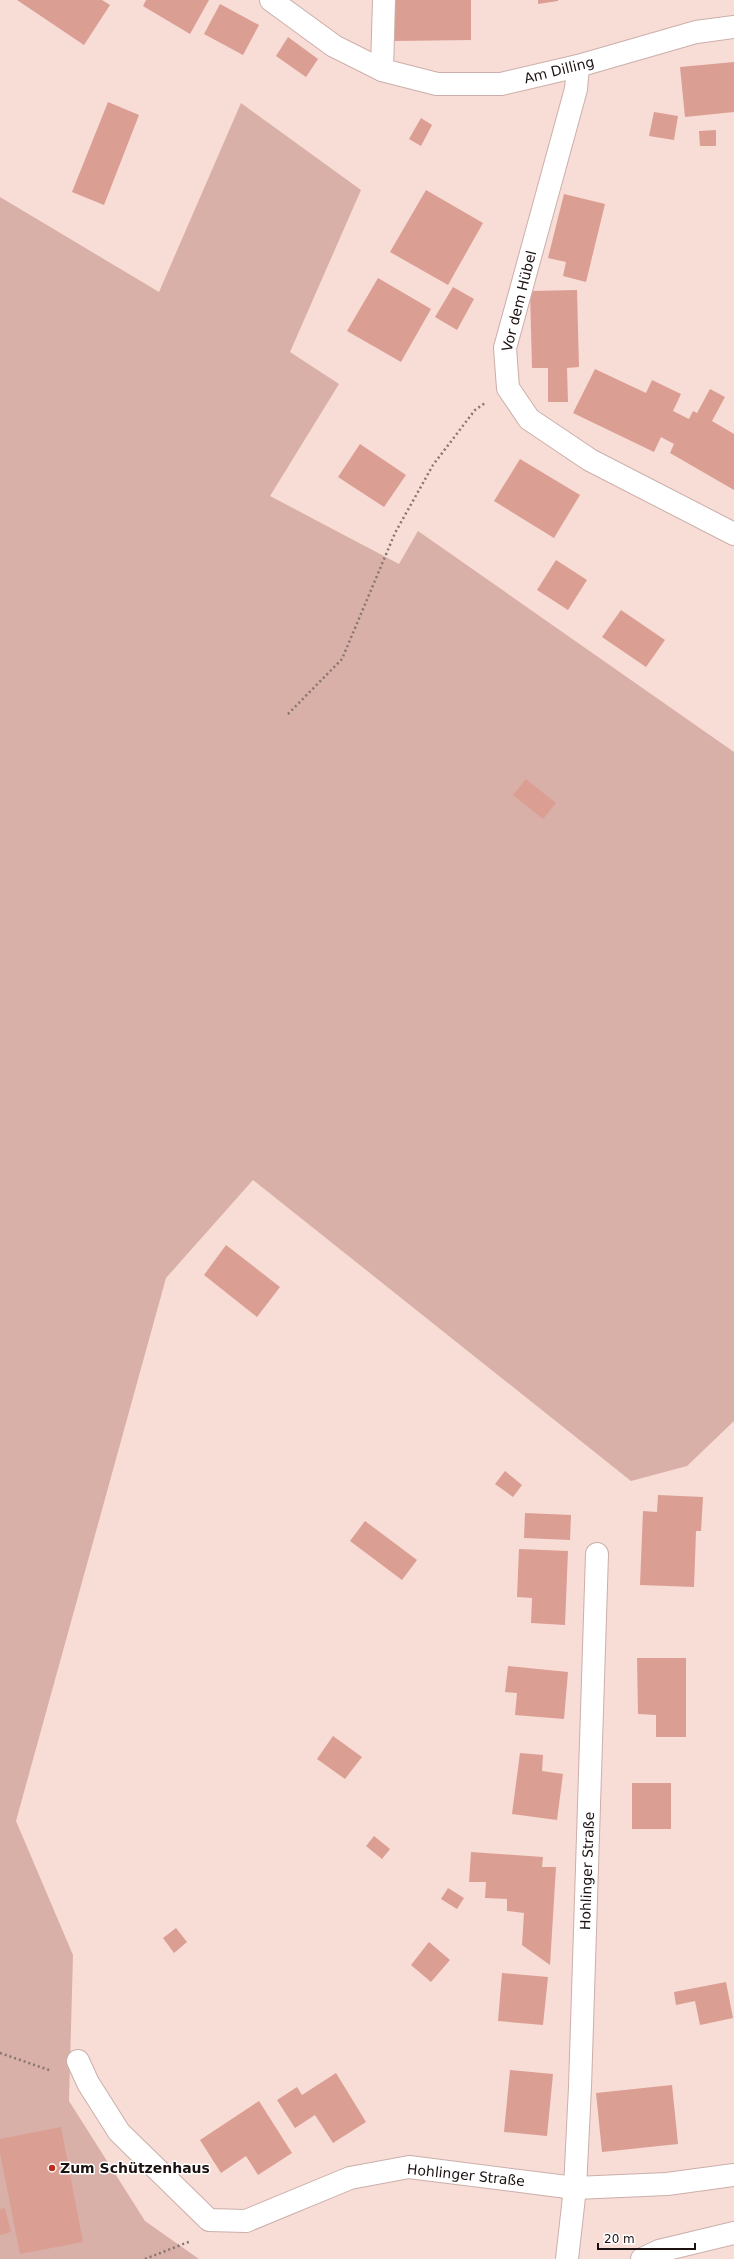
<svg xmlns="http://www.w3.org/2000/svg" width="734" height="2259" viewBox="0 0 734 2259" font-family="'DejaVu Sans',sans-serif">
<rect width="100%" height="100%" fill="#f8dcd6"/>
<!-- green -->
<path fill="#d8b0a8" d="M241,103L361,190L290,352L339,384L270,496L399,564L418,531L734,752V1421L687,1466L631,1481L253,1180L166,1278L16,1821L73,1955L69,2101L145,2221L199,2259H0V197L159,292Z"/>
<!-- building -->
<g fill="#db9e93">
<path d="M17,0H102L110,5L84,45Z"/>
<path d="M146,0H209L190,34L143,6Z"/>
<path d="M394,0H471V40L395,41Z"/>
<path d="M538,0H558V1L538,4Z"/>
<path d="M220,4L259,25L243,55L204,34Z"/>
<path d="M288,37L318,59L306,77L276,56Z"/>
<path d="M734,62V112L685,117L680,67Z"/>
<path d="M108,102L139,115L104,205L72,192Z"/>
<path d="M654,112L678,116L674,140L649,136Z"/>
<path d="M421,118L432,125L421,146L409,139Z"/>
<path d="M716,130V146H700L699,131Z"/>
<path d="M426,190L483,223L448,285L390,252Z"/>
<path d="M564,194L605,204L586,282L563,276L566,262L548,258Z"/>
<path d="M378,278L431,309L401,362L347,331Z"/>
<path d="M453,287L474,299L457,330L435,317Z"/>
<path d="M577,290L579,367L567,368L568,402H548V368H532L530,291Z"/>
<path d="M595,369L646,393L652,380L681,394L673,411L689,419L693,411L697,413L710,389L725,397L712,421L734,434V490L670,453L674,444L661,437L654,452L573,413Z"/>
<path d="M360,444L406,475L384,507L338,477Z"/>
<path d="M520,459L580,495L554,538L494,501Z"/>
<path d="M556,560L587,580L568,610L537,590Z"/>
<path d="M621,610L665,640L646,667L602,637Z"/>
<path d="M526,779L556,803L543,819L513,795Z"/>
<path d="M226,1245L280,1287L257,1317L204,1275Z"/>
<path d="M505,1471L522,1485L513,1497L495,1484Z"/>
<path d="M658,1495L703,1497L701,1531H696L694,1587L640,1585L643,1511L657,1512Z"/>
<path d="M525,1513L571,1515L570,1540L524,1538Z"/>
<path d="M365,1521L417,1560L402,1580L350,1541Z"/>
<path d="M519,1549L568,1551L565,1625L531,1623L532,1598L517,1597Z"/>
<path d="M637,1658H686V1737H656V1715L638,1714Z"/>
<path d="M508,1666L568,1672L564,1719L515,1715L517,1693L505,1692Z"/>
<path d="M333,1736L362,1757L345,1779L317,1759Z"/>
<path d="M520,1753L543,1755L542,1771L563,1774L557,1820L512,1814Z"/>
<rect x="632" y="1783" width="39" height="46"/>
<path d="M374,1836L390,1849L382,1859L366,1846Z"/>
<path d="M471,1852L543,1857L542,1867H556L550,1965L522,1945L524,1913L507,1911V1899L485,1898L486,1882H469Z"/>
<path d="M448,1888L464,1898L457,1909L441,1899Z"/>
<path d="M176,1928L187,1942L174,1953L163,1938Z"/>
<path d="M429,1942L450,1960L431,1982L411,1965Z"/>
<path d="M502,1973L548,1977L543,2025L498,2021Z"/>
<path d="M726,1982L733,2018L700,2025L695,2001L676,2005L674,1992Z"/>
<path d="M510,2070L553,2074L547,2136L504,2132Z"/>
<path d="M336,2073L366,2122L333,2143L315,2115L295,2128L277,2100L297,2087L302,2095Z"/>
<path d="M672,2085L678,2144L602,2152L596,2093Z"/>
<path d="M259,2101L292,2153L258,2175L246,2156L221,2173L200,2140Z"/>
<path d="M61,2127L83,2242L20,2254L0,2153V2139Z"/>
<path d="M5,2208L11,2232L0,2235V2209Z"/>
</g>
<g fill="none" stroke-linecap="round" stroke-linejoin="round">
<!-- minor casing -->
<g stroke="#cbafaa" stroke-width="24">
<g id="minor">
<path d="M271,0L334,46L382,70L437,84H501L578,66L696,32L734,27"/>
<path d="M578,66L576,89L505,348L508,388L529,419L590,460L734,534"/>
<path d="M382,70L384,0"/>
<path d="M78,2061L88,2083L119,2132L209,2220L246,2221L350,2178L409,2167L575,2188L667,2184L734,2175"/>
<path d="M567,2259L575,2188L580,2087L597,1554"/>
</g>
</g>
<!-- major casing -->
<g stroke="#cbafaa" stroke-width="24">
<path id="major" d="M642,2259L659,2251L734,2233"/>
</g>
<!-- path -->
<g stroke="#877471" stroke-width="2.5" stroke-dasharray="2 3" stroke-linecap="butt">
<path d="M288,714L342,659L395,533L433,465L475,410L485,403"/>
<path d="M0,2053L52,2071"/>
<path d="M145,2259L191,2241"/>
</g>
<!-- minor -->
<use href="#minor" stroke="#fff" stroke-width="22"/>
<!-- major -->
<use href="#major" stroke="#fff" stroke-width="22"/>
</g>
<!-- markers -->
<circle fill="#b92d1b" stroke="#fff" stroke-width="1.5" cx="52" cy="2168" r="4"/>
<g text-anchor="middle" stroke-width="3" stroke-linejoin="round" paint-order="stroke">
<!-- street labels -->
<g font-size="14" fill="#1c1211" stroke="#fff">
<text transform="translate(559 70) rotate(-14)" y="5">Am Dilling</text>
<text transform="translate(519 301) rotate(-76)" y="5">Vor dem Hübel</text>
<text transform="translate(587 1871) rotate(-88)" y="5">Hohlinger Straße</text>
<text transform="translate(466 2175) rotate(6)" y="5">Hohlinger Straße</text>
</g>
<!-- poi labels -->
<g font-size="14" font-weight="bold" fill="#1c1211" stroke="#fff" text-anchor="start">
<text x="60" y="2173">Zum Schützenhaus</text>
</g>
</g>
<!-- scale -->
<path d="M598 2243v6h97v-6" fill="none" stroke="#1c1211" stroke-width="2"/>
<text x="604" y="2243" font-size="12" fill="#1c1211" stroke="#ffffff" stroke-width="3" paint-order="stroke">20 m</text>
</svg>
